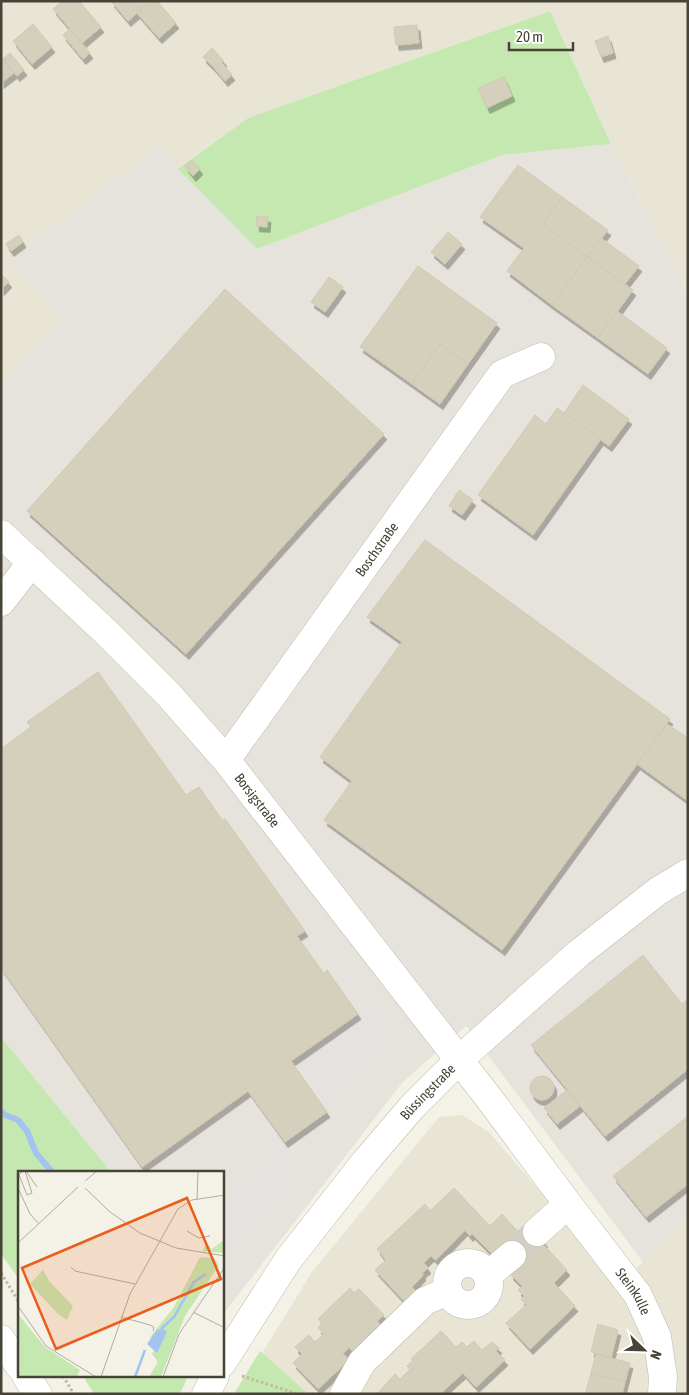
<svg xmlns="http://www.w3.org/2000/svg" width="689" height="1395" viewBox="0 0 689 1395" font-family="'Asap Condensed',sans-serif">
<defs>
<filter id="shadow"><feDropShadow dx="3" dy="5.5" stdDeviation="0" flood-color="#0004"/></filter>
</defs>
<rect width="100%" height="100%" fill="#f4f2e7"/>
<!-- residential -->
<g fill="#e8e5d5">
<path d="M1,1H688V293L611,144L550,11L248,118L178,169L157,148L11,260L60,318L1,385Z"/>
<path d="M462,1115L489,1132L619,1283L643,1262L688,1217V1394H237L312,1272L439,1117Z"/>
</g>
<!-- industrial -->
<path fill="#e6e3dc" d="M611,144L688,293V1217L643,1262L466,1026L402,1083L225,1312L222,1310V1172H111L1,1037V385L60,318L10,259L157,147L257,249L502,155Z"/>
<!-- green -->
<g fill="#c5e8b0">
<path d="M550,11L611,144L502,155L257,249L178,169L248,118Z"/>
<path d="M1,1037L111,1172H19V1279L1,1254Z"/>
<path d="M260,1351L306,1392L305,1394H234Z"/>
<path d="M83,1376H188L180,1394H94Z"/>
</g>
<!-- parking -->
<g fill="#e5e3df">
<path d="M334,967L352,972L395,1030L329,1109L296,1064L366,1012Z"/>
<path d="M279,1143L301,1169L230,1260L223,1254V1199Z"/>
</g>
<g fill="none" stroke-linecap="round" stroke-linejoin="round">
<!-- stream -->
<path stroke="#a3c3f1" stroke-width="6" d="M1,1111L5,1115L18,1120L27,1131L36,1153L52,1172"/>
</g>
<!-- building -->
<g fill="#d5d0bc" stroke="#d0c9b0" filter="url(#shadow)">
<path d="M62,1H79L101,27L82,43L53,9Z"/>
<path d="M111,1H145L147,4L128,21Z"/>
<path d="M150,1H157L176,23L159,38L137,13Z"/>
<path d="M33,24L52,47L32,64L13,41Z"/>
<path d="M417,25L419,43L396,45L394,27Z"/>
<path d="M70,29L90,53L83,59L63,35Z"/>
<path d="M608,36L613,53L601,57L595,41Z"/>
<path d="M212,48L224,61L215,69L203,57Z"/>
<path d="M10,53L24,70L17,76L3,59Z"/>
<path d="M1,58L14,73L1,83Z"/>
<path d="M222,63L232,75L225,81L215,69Z"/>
<path d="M504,77L512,96L487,108L478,88Z"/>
<path d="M192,160L200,169L193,176L185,166Z"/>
<path d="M518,165L562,197L543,224L587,257L552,305L507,271L524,248L480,217Z"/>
<path d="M562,197L608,230L587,257L543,224Z"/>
<path d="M257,216L268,217L267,227L256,226Z"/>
<path d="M448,232L462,244L445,264L431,252Z"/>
<path d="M19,235L23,242L11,251L6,244Z"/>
<path d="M601,238L639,266L625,284L587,257Z"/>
<path d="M587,257L633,290L598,338L552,305Z"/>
<path d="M418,266L497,323L468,364L440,344L412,384L360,347Z"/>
<path d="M1,274L9,282L1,290Z"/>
<path d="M329,277L343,287L325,312L311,302Z"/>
<path d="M225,289L384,434L186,654L27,511Z"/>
<path d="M617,311L667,348L648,374L598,338Z"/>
<path d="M440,344L468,364L440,404L412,384Z"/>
<path d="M583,385L629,419L609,446L564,413Z"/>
<path d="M557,408L601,439L533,535L478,495L535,415L546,424Z"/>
<path d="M459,490L473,500L462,515L449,506Z"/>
<path d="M425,540L670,719L502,950L324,820L352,781L320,757L402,642L367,617Z"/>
<path d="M98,672L186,795L199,787L222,820L225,819L305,931L297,936L324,974L327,970L358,1014L291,1061L327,1112L285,1142L248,1091L142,1167L1,968V749L31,727L27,722Z"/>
<path d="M667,724L688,738V801L637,764Z"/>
<path d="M643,955L682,1004L688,999V1069L605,1136L531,1045Z"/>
<circle cx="542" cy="1088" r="12"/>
<path d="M567,1090L580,1106L557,1124L544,1108Z"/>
<path d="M688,1116V1184L646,1217L613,1176Z"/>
<path d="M454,1188L490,1226L502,1214L520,1234L530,1225L545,1242L520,1265L495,1257L472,1234L470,1236L465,1230L436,1260L431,1256L424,1263L428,1268L422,1273L423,1275L412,1287L415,1291L404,1301L375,1270L386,1260L377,1249L425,1204L430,1211Z"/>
<path d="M543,1244L567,1270L554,1283L575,1306L530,1349L506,1323L526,1305L521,1299L524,1296L518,1290L522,1286L510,1274Z"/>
<path d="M350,1288L354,1293L359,1289L384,1315L377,1321L380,1324L352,1351L349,1347L343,1354L318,1328L322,1323L318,1319Z"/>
<path d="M598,1324L618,1330L611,1358L591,1352Z"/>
<path d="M441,1331L456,1347L462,1342L467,1347L474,1341L482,1350L492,1342L499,1348L496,1351L505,1360L476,1387L463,1373L440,1394H377L395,1374L400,1379L410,1369L407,1366L413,1360L411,1359Z"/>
<path d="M324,1334L349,1360L318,1389L293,1363L302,1354L295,1347L309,1335L315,1342Z"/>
<path d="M596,1354L630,1363L625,1382L591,1373Z"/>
<path d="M591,1373L625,1382L622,1394H595L586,1392Z"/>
</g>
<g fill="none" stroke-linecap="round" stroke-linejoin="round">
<!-- minor-tunnel -->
<path stroke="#d1cfc4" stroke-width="28" stroke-dasharray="28 14" stroke-linecap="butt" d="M512,1255L537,1232"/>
<!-- minor casing -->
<g stroke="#bfbcaa" stroke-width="29">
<g id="minor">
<path id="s1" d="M1,534L107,633L168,694L226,760L488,1097L568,1204L638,1295L657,1337L663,1377L662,1394"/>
<path d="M1,602L32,562"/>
<path id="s2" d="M226,760L502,374L541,357"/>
<path d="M537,1232L568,1204"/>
<circle cx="468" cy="1284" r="21"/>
<path d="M488,1275L512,1255"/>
<path d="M1,1339L19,1366"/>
<path id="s3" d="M222,1363L288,1260L365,1162L412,1107L459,1060L579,953L658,891L688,873"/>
<path d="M26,1376L38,1394"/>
<path d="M206,1394L215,1376"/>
<path d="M344,1394L362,1362L425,1301L448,1291"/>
</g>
</g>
<!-- path -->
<g stroke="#c1ba9b" stroke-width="3" stroke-dasharray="2.5 2.5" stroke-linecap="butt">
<path d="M1,1273L19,1302"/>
<path d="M63,1376L74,1394"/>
<path d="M242,1376L298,1394"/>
</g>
<!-- minor -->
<use href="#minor" stroke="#fff" stroke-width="28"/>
</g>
<g text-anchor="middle" stroke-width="5" stroke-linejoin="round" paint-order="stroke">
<!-- street labels -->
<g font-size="14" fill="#474336" stroke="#fff">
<text dy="5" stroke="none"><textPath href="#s2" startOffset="259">Boschstraße</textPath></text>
<text dy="5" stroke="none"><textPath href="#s1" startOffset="370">Borsigstraße</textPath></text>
<text dy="5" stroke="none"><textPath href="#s3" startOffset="341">Büssingstraße</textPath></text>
<text dy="5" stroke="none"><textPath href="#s1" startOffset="989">Steinkulle</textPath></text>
</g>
</g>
<!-- overview -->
<g transform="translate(18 1171)">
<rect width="206" height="206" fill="#f4f2e7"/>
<path d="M206,69V82L185,80L188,72L194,78ZM182,86L196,87L201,94L167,145L143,206H131L140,191L134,183L140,172L132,166L156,136ZM25,99L32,111L55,135L49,149L40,143L12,113ZM0,143L27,176L62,199L59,206H0Z" fill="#c5e8b0"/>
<path d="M145,158L149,161L139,182L129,173L139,159Z" fill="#a3c3f1"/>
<path fill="none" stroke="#a3c3f1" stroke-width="2.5" d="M143,158L156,146L176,111L188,103M117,206L127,179"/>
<path fill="none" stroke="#afaca0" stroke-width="1" d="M5,0L1,4L9,24L14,22L7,0M8,0L19,16M67,10L79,0M0,17L12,43L21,53M67,17L92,41L122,62L158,77L207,85M179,28L180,0M169,60L181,67L192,65M0,72L60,16M53,96L57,100L117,113M0,135L28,175L78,206M175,141L207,157M103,146L132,154L136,156L135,160M83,206L112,123L160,38L174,29L207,24M145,206L161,163L207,96"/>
<path fill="#e95e1a" fill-opacity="0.15" stroke="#e95e1a" stroke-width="2.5" d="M169,27L203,108L38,178L4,97Z"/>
<rect width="206" height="206" fill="none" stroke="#474336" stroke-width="2.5"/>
</g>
<!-- border -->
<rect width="689" height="1395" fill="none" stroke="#474336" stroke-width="5"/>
<!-- north arrow -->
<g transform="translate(644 1350) rotate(113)" stroke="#ffffff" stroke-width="4" paint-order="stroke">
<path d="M0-4L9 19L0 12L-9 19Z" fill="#474336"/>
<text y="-8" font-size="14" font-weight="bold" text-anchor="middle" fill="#474336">N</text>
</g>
<!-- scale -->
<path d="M509 42v8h64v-8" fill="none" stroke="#474336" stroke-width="2.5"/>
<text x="516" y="42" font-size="15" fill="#474336" stroke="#ffffff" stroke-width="4" paint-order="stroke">20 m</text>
</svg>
